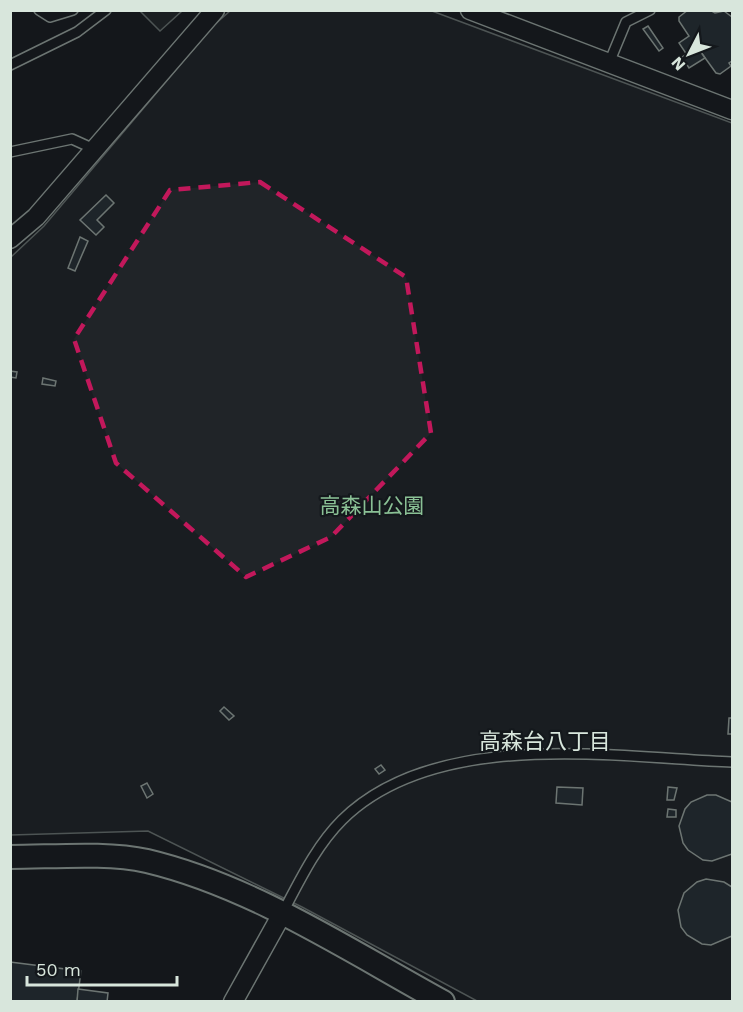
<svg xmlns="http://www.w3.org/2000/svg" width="743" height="1012" viewBox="0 0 743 1012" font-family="'Work Sans','Noto Sans JP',sans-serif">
<rect width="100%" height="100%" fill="#14181c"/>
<!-- green -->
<path fill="#202428" stroke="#939e99" stroke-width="1.5" d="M230,11H432L732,123V1001H477L302,907L148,831L11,835V257L44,226L213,26Z"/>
<!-- parking -->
<path fill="#24282b" stroke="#939e99" stroke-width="1.5" d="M140,11H182L160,31Z"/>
<!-- building -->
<g fill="#2c363c" stroke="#d8e6dc" stroke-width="1.5">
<path d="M688,10H710L715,13L724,11L732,17V61L729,63L731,66L720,74L716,73L698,48L687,55L679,43L689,36L679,21V17Z"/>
<path d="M648,26L663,48L659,51L643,29Z"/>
<path d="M698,48L705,58L689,68L682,57Z"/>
<path d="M106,195L114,203L97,220L104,227L96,235L80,220Z"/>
<path d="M80,237L88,241L75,271L68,268Z"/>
<path d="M10,371L17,372L16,378L10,377Z"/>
<path d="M43,378L56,381L55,386L42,384Z"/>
<path d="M224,707L234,716L229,720L220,711Z"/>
<path d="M729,718H732V734H728Z"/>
<path d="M381,765L385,770L379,774L375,769Z"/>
<path d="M147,783L153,794L147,798L141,786Z"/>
<path d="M557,787L583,788L582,805L556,803Z"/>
<path d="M668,787L677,788L674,800H667Z"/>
<path d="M707,795H716L732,802V854L712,861L703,860L688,850L683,843L679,826L685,809L691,802Z"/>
<path d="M668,809L676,810V817H667Z"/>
<path d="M706,879L724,882L732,887V936L711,945L702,944L687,935L681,927L678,910L684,893L697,882Z"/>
<path d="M10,962L81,971L77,1002H10Z"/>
<path d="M78,989L108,993L107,1002H77Z"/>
</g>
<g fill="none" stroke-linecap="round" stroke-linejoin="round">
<!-- service casing -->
<g stroke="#d8e6dc" stroke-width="12">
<g id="service">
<path d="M39,10L50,17L73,10"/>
<path d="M609,63L626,22L650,10"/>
<path d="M10,65L77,32L106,10"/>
<path d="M10,152L72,139L94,149"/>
<path d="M283,912C300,880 316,846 342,820C435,728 613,757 732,762"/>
</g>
</g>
<!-- minor casing -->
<g stroke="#d8e6dc" stroke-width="21">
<g id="minor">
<path d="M470,10L732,110"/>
<path d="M10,239L36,217L215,10"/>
<path d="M233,1002L282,914"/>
</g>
</g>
<!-- tertiary casing -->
<g stroke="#d8e6dc" stroke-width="26">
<path id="tertiary" d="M10,857C52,857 107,852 147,861C252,886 348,950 443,1002"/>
</g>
<!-- service -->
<use href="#service" stroke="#14181c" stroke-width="9"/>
<!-- minor -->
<use href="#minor" stroke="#14181c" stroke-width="18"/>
<!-- tertiary -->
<use href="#tertiary" stroke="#14181c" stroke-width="22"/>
</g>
<!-- marked area -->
<path d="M0 0H743V1012H0ZM260,182L406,277L431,433L331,537L246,577L116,463L74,339L170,190Z" fill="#14181c" fill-opacity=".55" fill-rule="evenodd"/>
<path fill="none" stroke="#c2185b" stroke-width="4.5" stroke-dasharray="12 8" stroke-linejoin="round" d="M260,182L406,277L431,433L331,537L246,577L116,463L74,339L170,190Z"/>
<g text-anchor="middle" stroke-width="4.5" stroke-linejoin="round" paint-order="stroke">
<!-- park labels -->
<g font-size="21" fill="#8ac095" stroke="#14181c">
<text x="372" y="513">高森山公園</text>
</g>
<!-- neighbourhood labels -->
<g font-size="22" fill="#d8e6dc" stroke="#14181c">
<text x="545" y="749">高森台八丁目</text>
</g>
</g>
<!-- border -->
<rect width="743" height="1012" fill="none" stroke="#d8e6dc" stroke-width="24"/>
<!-- north arrow -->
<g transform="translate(689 54) rotate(228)" stroke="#14181c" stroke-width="4.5" paint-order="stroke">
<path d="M0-4.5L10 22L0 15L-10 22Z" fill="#d8e6dc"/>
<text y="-9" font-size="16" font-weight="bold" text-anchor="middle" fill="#d8e6dc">N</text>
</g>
<!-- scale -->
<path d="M27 976v9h150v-9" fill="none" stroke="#d8e6dc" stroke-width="3"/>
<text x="36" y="976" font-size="18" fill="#d8e6dc" stroke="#14181c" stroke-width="4.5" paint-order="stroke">50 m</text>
</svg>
